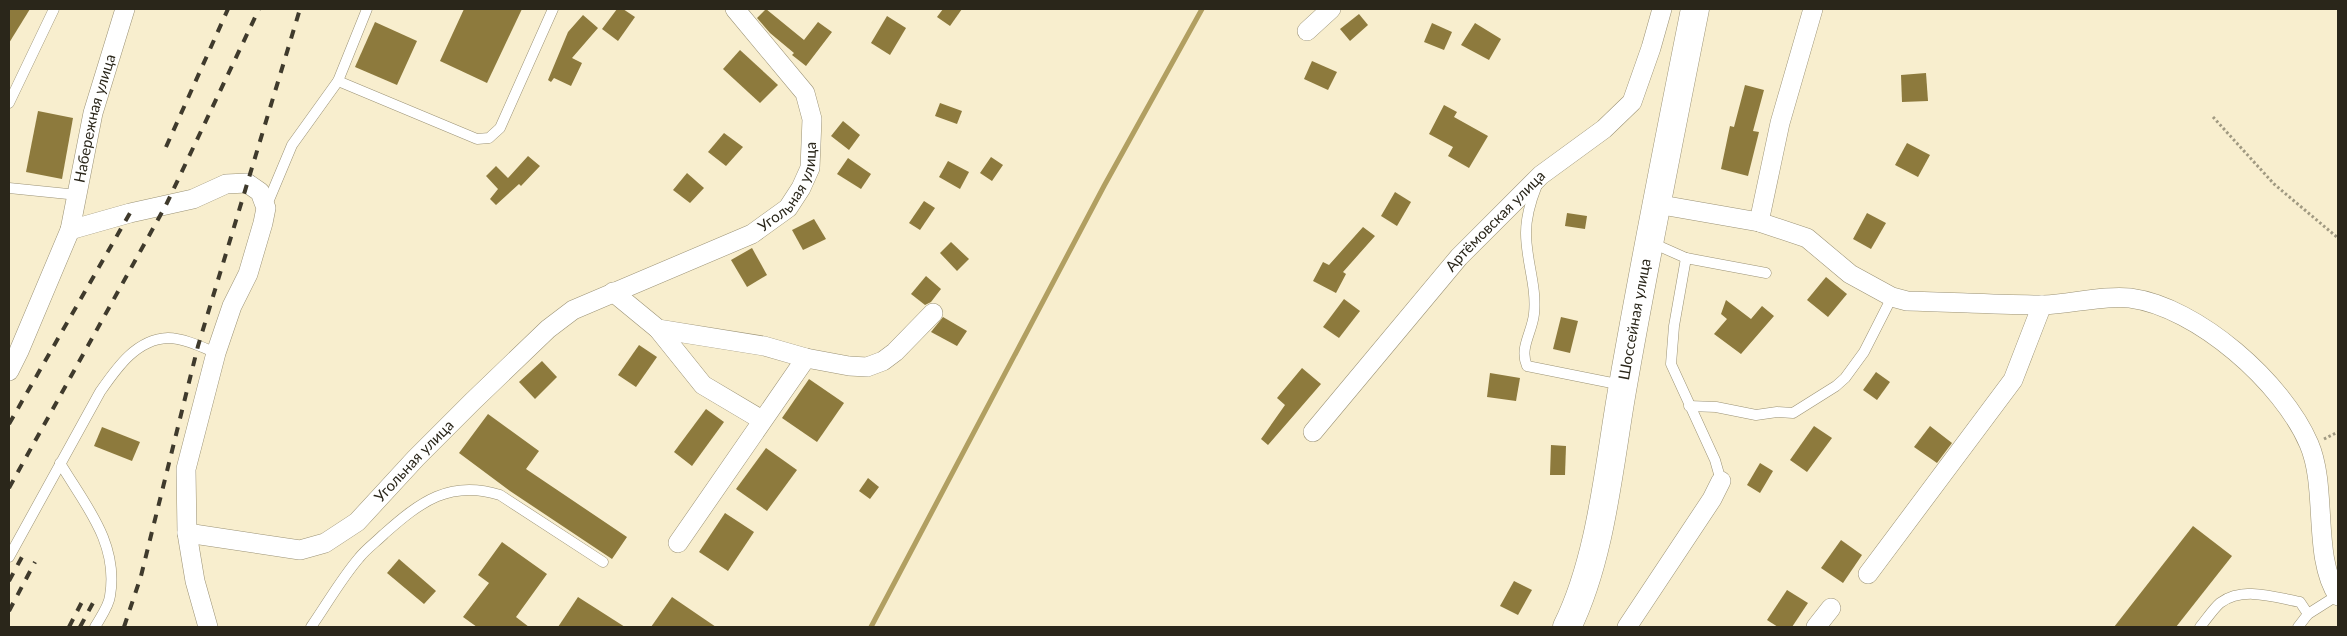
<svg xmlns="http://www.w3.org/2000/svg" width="2347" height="636" viewBox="0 0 2347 636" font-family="Lato,sans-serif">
<rect width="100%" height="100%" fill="#f8eece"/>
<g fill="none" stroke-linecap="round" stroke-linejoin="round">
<!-- stream -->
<path stroke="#b19f61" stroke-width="5" d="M871,627L1104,186L1202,9"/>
</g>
<!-- building -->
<g fill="#8d7a3d">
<path d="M9,9H30L9,43Z"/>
<path d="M464,9H522L487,83L440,61Z"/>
<path d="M617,9H623L635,17L618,41L602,29Z"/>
<path d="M766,9L804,40L818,22L832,32L806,66L792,55L794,53L770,33L757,18Z"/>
<path d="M943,9H962L950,26L937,17Z"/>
<path d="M1359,14L1368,25L1350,41L1340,29Z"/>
<path d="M583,15L598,28L572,58L582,63L571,86L554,78L551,82L548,80L568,32Z"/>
<path d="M887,16L906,28L890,55L871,43Z"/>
<path d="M375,22L417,41L397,85L355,67Z"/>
<path d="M1432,23L1452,32L1444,50L1424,42Z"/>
<path d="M1475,23L1501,39L1489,60L1461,45Z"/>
<path d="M740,50L778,85L760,103L723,69Z"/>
<path d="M1312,61L1337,72L1328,90L1304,79Z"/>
<path d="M1926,73L1928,101L1902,102L1901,75Z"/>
<path d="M1745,85L1764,90L1753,131L1759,132L1748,176L1721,169L1730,126L1734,127Z"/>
<path d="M940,103L962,111L957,124L935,116Z"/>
<path d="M1444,105L1457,112L1454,117L1488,136L1469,168L1448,156L1453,147L1429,134Z"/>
<path d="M38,111L73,118L62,179L26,172Z"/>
<path d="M843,121L860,135L849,150L831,136Z"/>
<path d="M724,133L743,147L726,166L708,152Z"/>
<path d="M1907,143L1930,155L1918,177L1895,165Z"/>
<path d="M528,156L540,166L521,186L519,184L496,205L490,199L498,189L486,176L496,166L508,178Z"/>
<path d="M991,157L1003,165L992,181L980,173Z"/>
<path d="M848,158L871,174L861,189L837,174Z"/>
<path d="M948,161L969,172L960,189L939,177Z"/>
<path d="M687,173L704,188L690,203L673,190Z"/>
<path d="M1395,192L1411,202L1397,226L1381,216Z"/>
<path d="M924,201L935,208L920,230L909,223Z"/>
<path d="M1567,213L1587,216L1585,229L1565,226Z"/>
<path d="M1867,213L1886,223L1871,249L1853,239Z"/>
<path d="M814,219L826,239L803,250L792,230Z"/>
<path d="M1363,227L1375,236L1343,272L1346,274L1336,293L1313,281L1323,262L1329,265Z"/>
<path d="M951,242L969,259L957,271L940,253Z"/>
<path d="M752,248L767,275L747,287L731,260Z"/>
<path d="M926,276L941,289L931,302L925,305L911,294Z"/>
<path d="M1826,277L1847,294L1828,317L1807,300Z"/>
<path d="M1344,299L1360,311L1339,338L1323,327Z"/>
<path d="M1726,300L1751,319L1762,306L1774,316L1741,354L1714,334L1727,319L1721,314Z"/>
<path d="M943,317L967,331L957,346L931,332Z"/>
<path d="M1561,317L1578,321L1570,353L1553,349Z"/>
<path d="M639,345L657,357L636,387L618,375Z"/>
<path d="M542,361L557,377L535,399L519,382Z"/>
<path d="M1302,368L1321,384L1268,445L1261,439L1285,405L1277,398Z"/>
<path d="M1876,372L1890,382L1877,400L1863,390Z"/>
<path d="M1490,373L1520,378L1516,401L1487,397Z"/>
<path d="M809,379L844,403L817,442L782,418Z"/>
<path d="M706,409L724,422L692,466L674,452Z"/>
<path d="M488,414L539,451L526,469L627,537L612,559L510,491L459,453Z"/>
<path d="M1814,426L1832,438L1807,472L1790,460Z"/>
<path d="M1930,426L1952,443L1937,463L1914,447Z"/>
<path d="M102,427L140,442L132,461L94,446Z"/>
<path d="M1551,445L1566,446L1565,475H1550Z"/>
<path d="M766,448L797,470L767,511L736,489Z"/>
<path d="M1760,463L1773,471L1760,493L1747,485Z"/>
<path d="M868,478L879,487L870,499L859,491Z"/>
<path d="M725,513L754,532L728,571L699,552Z"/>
<path d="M2193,526L2232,556L2176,627H2114Z"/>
<path d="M1841,540L1862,555L1843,583L1821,568Z"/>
<path d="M502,542L547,574L516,617L529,627H477L463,617L489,583L478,575Z"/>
<path d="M399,559L436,591L424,604L387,573Z"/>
<path d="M1514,581L1532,590L1518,615L1500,606Z"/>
<path d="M1787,590L1808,603L1792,627H1778L1767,620Z"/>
<path d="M578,597L625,627H558Z"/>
<path d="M672,597L716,627H651Z"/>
</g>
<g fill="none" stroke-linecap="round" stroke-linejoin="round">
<!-- lane casing -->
<g stroke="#9b9275" stroke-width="11">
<g id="lane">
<path d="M338,81L477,139L489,138L500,128L553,9"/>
<path d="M9,103L54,9"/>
<path d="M1537,185C1531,200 1526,216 1526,233C1526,261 1537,286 1534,314C1532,333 1519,348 1527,366L1622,385"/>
<path d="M9,188L78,195"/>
<path d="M266,207L292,145L338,81L367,9"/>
<path d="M1650,242L1686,258L1766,273"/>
<path d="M1686,258L1674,326L1671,364L1715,460L1721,481"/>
<path d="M1689,406L1716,407L1756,415L1777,412L1793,413L1836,386L1845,378L1864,352L1892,297"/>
<path d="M60,463C85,505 119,543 110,596C109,606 100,618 95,627"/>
<path d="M9,557L100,392C116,369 136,339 168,338C183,338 202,347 216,353"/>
<path d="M311,627C327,604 341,579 359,558C366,549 376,542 384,534C420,502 450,479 500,495L603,562"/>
<path d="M2200,627C2206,620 2213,609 2220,603C2243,586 2274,597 2300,602L2308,614"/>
<path d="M2298,627L2308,614L2338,595"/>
</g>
</g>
<!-- street casing -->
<g stroke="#9b9275" stroke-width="20">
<g id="street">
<path d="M1307,31L1331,9"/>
<path d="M1656,204L1759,222L1807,238L1850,274L1892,297L1907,301C1953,302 1998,305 2044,305C2069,304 2107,295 2130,298C2198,307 2283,383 2309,444C2328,488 2312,557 2338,596"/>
<path d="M1759,222L1780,123L1813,9"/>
<path d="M70,230L130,213L193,199L226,184L247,183L260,192L266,208L263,223L248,274L232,306L216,353L186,469L187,533L195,581L208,627"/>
<path d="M613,292L658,329L764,346L806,358L849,366L867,367L883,361L895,352L933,313"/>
<path d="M658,329L703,385L762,420"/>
<path id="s1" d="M9,371L19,351L70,230L93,113L125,9"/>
<path id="s2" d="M1313,432L1459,257L1541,175L1604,129L1632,102L1651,48L1662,9"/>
<path id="s3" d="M187,533L300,550L325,543L357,522L416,458L472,402L548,329L573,310L752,234L788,208L801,188L810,168L812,119L805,93L735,9"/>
<path d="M678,543L806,358"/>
<path d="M1868,574L2013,380L2042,305"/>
<path d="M1627,627L1712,499L1721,481"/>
<path d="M1816,627L1831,608"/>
</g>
</g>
<!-- primary casing -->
<g stroke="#9b9275" stroke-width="29">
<g id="primary">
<path id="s4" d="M1567,627C1602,556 1609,463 1623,385C1645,259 1670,134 1695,9"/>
</g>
</g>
<!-- path -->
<g stroke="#a09981" stroke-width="3" stroke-dasharray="2.5 2.5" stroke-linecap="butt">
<path d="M2213,117L2274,184L2338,238"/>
<path d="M2324,439L2338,432"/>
</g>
<!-- lane -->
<use href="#lane" stroke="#fff" stroke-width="10"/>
<!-- street -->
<use href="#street" stroke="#fff" stroke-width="19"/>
<!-- primary -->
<use href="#primary" stroke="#fff" stroke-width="28"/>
<!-- rail -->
<g stroke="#3f3a2c" stroke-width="4" stroke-dasharray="9 9" stroke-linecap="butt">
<path d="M166,147L228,9"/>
<path d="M9,424L130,213"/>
<path d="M9,488L166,205L259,9"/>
<path d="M9,581L23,555"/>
<path d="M9,611L35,562"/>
<path d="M69,627L85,596"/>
<path d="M80,627L94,601"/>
<path d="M124,627L141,576L198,346L300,9"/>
</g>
</g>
<g text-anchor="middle" stroke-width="4" stroke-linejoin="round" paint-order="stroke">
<!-- street labels -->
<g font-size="15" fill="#2a261a" stroke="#fff">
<text dy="5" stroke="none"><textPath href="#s1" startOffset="268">Набережная улица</textPath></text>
<text dy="5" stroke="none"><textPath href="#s3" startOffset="739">Угольная улица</textPath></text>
<text dy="5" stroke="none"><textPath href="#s2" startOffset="279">Артёмовская улица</textPath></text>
<text dy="5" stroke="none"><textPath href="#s4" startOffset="316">Шоссейная улица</textPath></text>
<text dy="5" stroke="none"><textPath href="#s3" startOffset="262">Угольная улица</textPath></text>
</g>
</g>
<!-- border -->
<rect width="2347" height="636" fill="none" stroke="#2a261a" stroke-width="20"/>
</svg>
